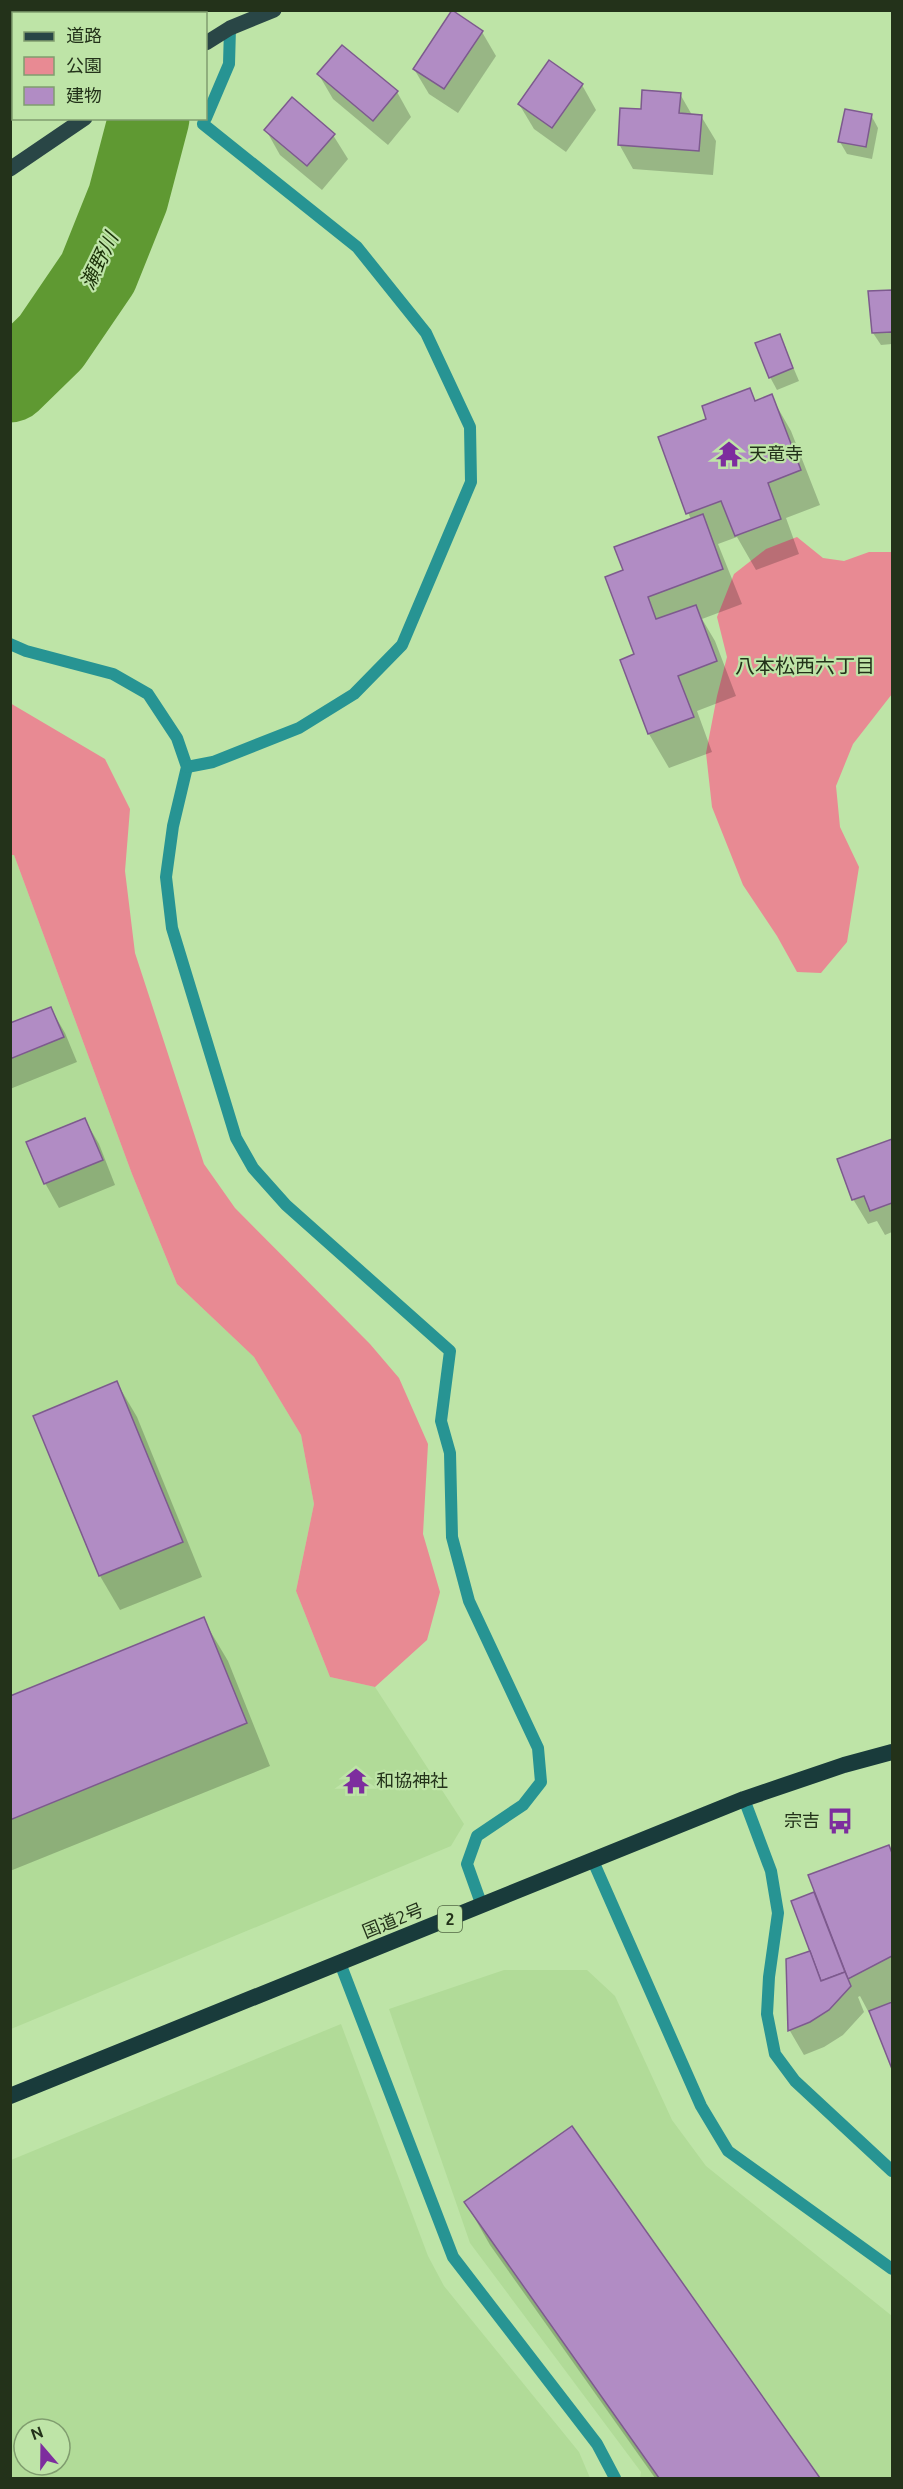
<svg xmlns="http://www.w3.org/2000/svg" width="903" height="2489" viewBox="0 0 903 2489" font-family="Ubuntu,'Noto Sans JP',sans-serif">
<rect width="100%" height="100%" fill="#bee4a7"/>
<!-- built -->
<g fill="#b1db98" fill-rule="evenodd">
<path d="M11,855H14L132,1174L177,1284L254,1357L301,1435L314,1504L296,1591L330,1677L375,1687L464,1824L451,1846L11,2029Z"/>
<path d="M504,1970H587L615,1996L672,2120L706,2166L892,2316V2478H640L641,2472L470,2243L389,2009Z"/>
<path d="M341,2024L428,2256L444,2286L579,2452L590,2478H11V2160ZM24,2429H60V2465H24Z"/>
</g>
<!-- green -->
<g fill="#e88a93">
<path d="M797,537L823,558L844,561L869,552H892V694L853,744L836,786L840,827L859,867L847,942L821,973L797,972L777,936L743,885L712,807L706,753L717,696L727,657L717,617L734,574L766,549Z"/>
<path d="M10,703L105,759L130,809L125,871L135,953L204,1164L235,1208L370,1344L399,1378L428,1444L423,1534L440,1592L427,1640L375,1687L330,1677L296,1591L314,1504L301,1435L254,1357L177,1284L132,1174L14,855H11Z"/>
</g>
<!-- shadow -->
<g fill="#0003">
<path d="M482,32L496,56L458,113L429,94L414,69Z"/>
<path d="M319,75L397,92L411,117L388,145L333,99Z"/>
<path d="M582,85L596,110L566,152L534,129L519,104Z"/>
<path d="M680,94L692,115L701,116L716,141L713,175L633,169L619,144L642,111Z"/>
<path d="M871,115L878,128L872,159L847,154L840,142Z"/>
<path d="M266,130L333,135L348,159L322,190L280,155Z"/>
<path d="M892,291V344L881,345L873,333L870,293Z"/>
<path d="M780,336L799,381L777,390L770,377Z"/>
<path d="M749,390L756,402L771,396L791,431L820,505L786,518L799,554L756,570L737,537L718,544L742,604L702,619L715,641L736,696L697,711L712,752L669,768L649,734L625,571L691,520L660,438L708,420Z"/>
<path d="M51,1009L65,1033L77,1062L10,1089V1025Z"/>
<path d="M85,1120L99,1144L115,1185L59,1208L45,1183Z"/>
<path d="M892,1141V1232L885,1235L877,1221L868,1224L853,1199L839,1160Z"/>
<path d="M117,1383L137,1417L202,1577L120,1610L100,1576L35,1417Z"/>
<path d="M203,1619L228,1661L270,1766L10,1871V1697Z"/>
<path d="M888,1847L892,1854V2001L890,2002L892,2004V2065L871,2012L869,2013L860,1996L858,1997L864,2012L843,2035L824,2047L804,2055L790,2031L787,1960L812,1958L814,1894L819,1900Z"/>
<path d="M571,2128L818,2478H655L490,2245L466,2203Z"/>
</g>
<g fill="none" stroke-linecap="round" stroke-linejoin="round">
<!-- river -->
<g stroke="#5f9932" stroke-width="81">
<path d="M162,10V14"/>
<path d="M10,382L51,342L98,273L128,198L149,118"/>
</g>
</g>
<!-- building -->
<g fill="#b18cc4" stroke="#7d5a8e" stroke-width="1.5">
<path d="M452,10L483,31L444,89L413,69Z"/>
<path d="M342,45L398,91L373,121L317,74Z"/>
<path d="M549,60L583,84L552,128L518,104Z"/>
<path d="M642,90L681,93L679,113L702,115L699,151L618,145L620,108L641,109Z"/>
<path d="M292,97L335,134L307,166L264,130Z"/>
<path d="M845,109L872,114L866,147L838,142Z"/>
<path d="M892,290V339V332L872,333L868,291Z"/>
<path d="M780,334L793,368L769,378L755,343Z"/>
<path d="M750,388L755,401L772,394L801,470L768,483L781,519L735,536L721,501L686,514L658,437L706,419L702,406Z"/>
<path d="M703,514L723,569L648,597L656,619L696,605L717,661L678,676L694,717L648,734L620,660L634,654L605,577L623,570L614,547Z"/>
<path d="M51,1007L64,1037L10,1059V1023Z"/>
<path d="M85,1118L103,1160L44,1184L26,1142Z"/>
<path d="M892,1139V1203L870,1211L864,1196L852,1200L837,1159Z"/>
<path d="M117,1381L183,1542L99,1576L33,1416Z"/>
<path d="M204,1617L247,1723L10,1820V1696Z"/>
<path d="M889,1845L892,1853V1956L848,1979L808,1875Z"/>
<path d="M814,1892L845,1972L821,1981L791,1901Z"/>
<path d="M810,1951L821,1981L845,1972L851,1986L829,2010L810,2022L788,2031L786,1959Z"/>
<path d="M892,2002V2069L869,2011Z"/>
<path d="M572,2126L820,2478H659L464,2202Z"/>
</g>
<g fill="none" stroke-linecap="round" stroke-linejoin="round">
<!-- minor -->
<g stroke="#279493" stroke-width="12">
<path d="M67,14L69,10"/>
<path d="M10,97L14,93"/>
<path d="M206,118L229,64L230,28"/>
<path d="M10,644L26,651L113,674L148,694L177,738L187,767L173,826L166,877L172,928L236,1138L253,1168L286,1205L450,1351L441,1421L450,1453L452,1537L469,1601L538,1748L541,1782L523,1805L477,1836L467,1864L482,1906"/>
<path d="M187,767L213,762L299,728L354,694L402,645L471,482L470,427L426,333L357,247L203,124L205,118"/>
<path d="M744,1799L771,1871L778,1913L769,1977L767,2014L775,2054L795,2081L892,2171"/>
<path d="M593,1861L701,2106L728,2151L892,2269"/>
<path d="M340,1963L453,2257L597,2444L615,2478"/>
</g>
<!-- primary -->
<g stroke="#294646" stroke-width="15">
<path d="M206,43L230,28L274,10"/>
<path d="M10,169L85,118"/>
</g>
<!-- trunk -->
<path stroke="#193b3b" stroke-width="16" d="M10,2096L744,1799L844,1765L892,1752"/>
</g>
<!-- icons -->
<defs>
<g id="temple-bare" transform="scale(2.07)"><path d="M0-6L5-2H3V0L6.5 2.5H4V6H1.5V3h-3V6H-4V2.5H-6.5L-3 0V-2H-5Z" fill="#7d2d9e" stroke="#bee4a7" stroke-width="2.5" paint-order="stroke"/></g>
<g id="bus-bare" transform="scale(2.07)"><path d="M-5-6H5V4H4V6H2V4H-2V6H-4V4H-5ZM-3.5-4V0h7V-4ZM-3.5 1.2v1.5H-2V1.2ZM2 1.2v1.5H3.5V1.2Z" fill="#7d2d9e" stroke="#bee4a7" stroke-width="2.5" paint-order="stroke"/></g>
</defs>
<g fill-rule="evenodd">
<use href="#temple-bare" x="729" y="454"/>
<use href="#temple-bare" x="356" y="1781"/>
<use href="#bus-bare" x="840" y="1821"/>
</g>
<g text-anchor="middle" stroke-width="4.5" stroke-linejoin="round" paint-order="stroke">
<!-- shield labels -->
<rect fill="#bee4a7" stroke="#526744" stroke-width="1.5" x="438" y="1906" width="24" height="26" rx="4.5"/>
<g font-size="16" font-weight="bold" fill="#23321a">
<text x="450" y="1925">2</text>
</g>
<!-- poi labels -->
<g font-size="18" fill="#23321a" stroke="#bee4a7" text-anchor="start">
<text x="749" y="460">天竜寺</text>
<text x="376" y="1787">和協神社</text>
<text x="820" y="1827" text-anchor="end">宗吉</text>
</g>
<!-- street labels -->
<g font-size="18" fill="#23321a" stroke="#bee4a7">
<text transform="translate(393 1921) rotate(-22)" y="6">国道2号</text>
</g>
<!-- water labels -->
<g font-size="20" font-style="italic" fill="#1b3208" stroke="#bee4a7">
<text transform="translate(99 261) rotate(-64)" y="7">瀬野川</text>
</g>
<!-- neighbourhood labels -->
<g font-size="20" fill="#23321a" stroke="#bee4a7">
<text x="805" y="673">八本松西六丁目</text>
</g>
</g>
<!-- border -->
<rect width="903" height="2489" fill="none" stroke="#23321a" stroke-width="24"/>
<!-- legend -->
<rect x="12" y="12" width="195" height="108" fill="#bee4a7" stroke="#809d6f" stroke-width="1.5"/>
<rect x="24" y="32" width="30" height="9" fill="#294646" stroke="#809d6f" stroke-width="1.5"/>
<text x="66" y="42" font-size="18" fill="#23321a">道路</text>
<rect x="24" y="57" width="30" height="18" fill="#e88a93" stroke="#809d6f" stroke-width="1.5"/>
<text x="66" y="72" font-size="18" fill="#23321a">公園</text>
<rect x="24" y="87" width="30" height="18" fill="#b18cc4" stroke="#809d6f" stroke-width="1.5"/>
<text x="66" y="102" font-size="18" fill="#23321a">建物</text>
<!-- north arrow -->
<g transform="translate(42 2447) rotate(340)"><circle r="28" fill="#bee4a7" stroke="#809d6f" stroke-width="1.5"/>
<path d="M0-4.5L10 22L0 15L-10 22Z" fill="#7d2d9e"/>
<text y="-9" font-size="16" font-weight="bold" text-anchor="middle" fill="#23321a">N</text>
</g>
</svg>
